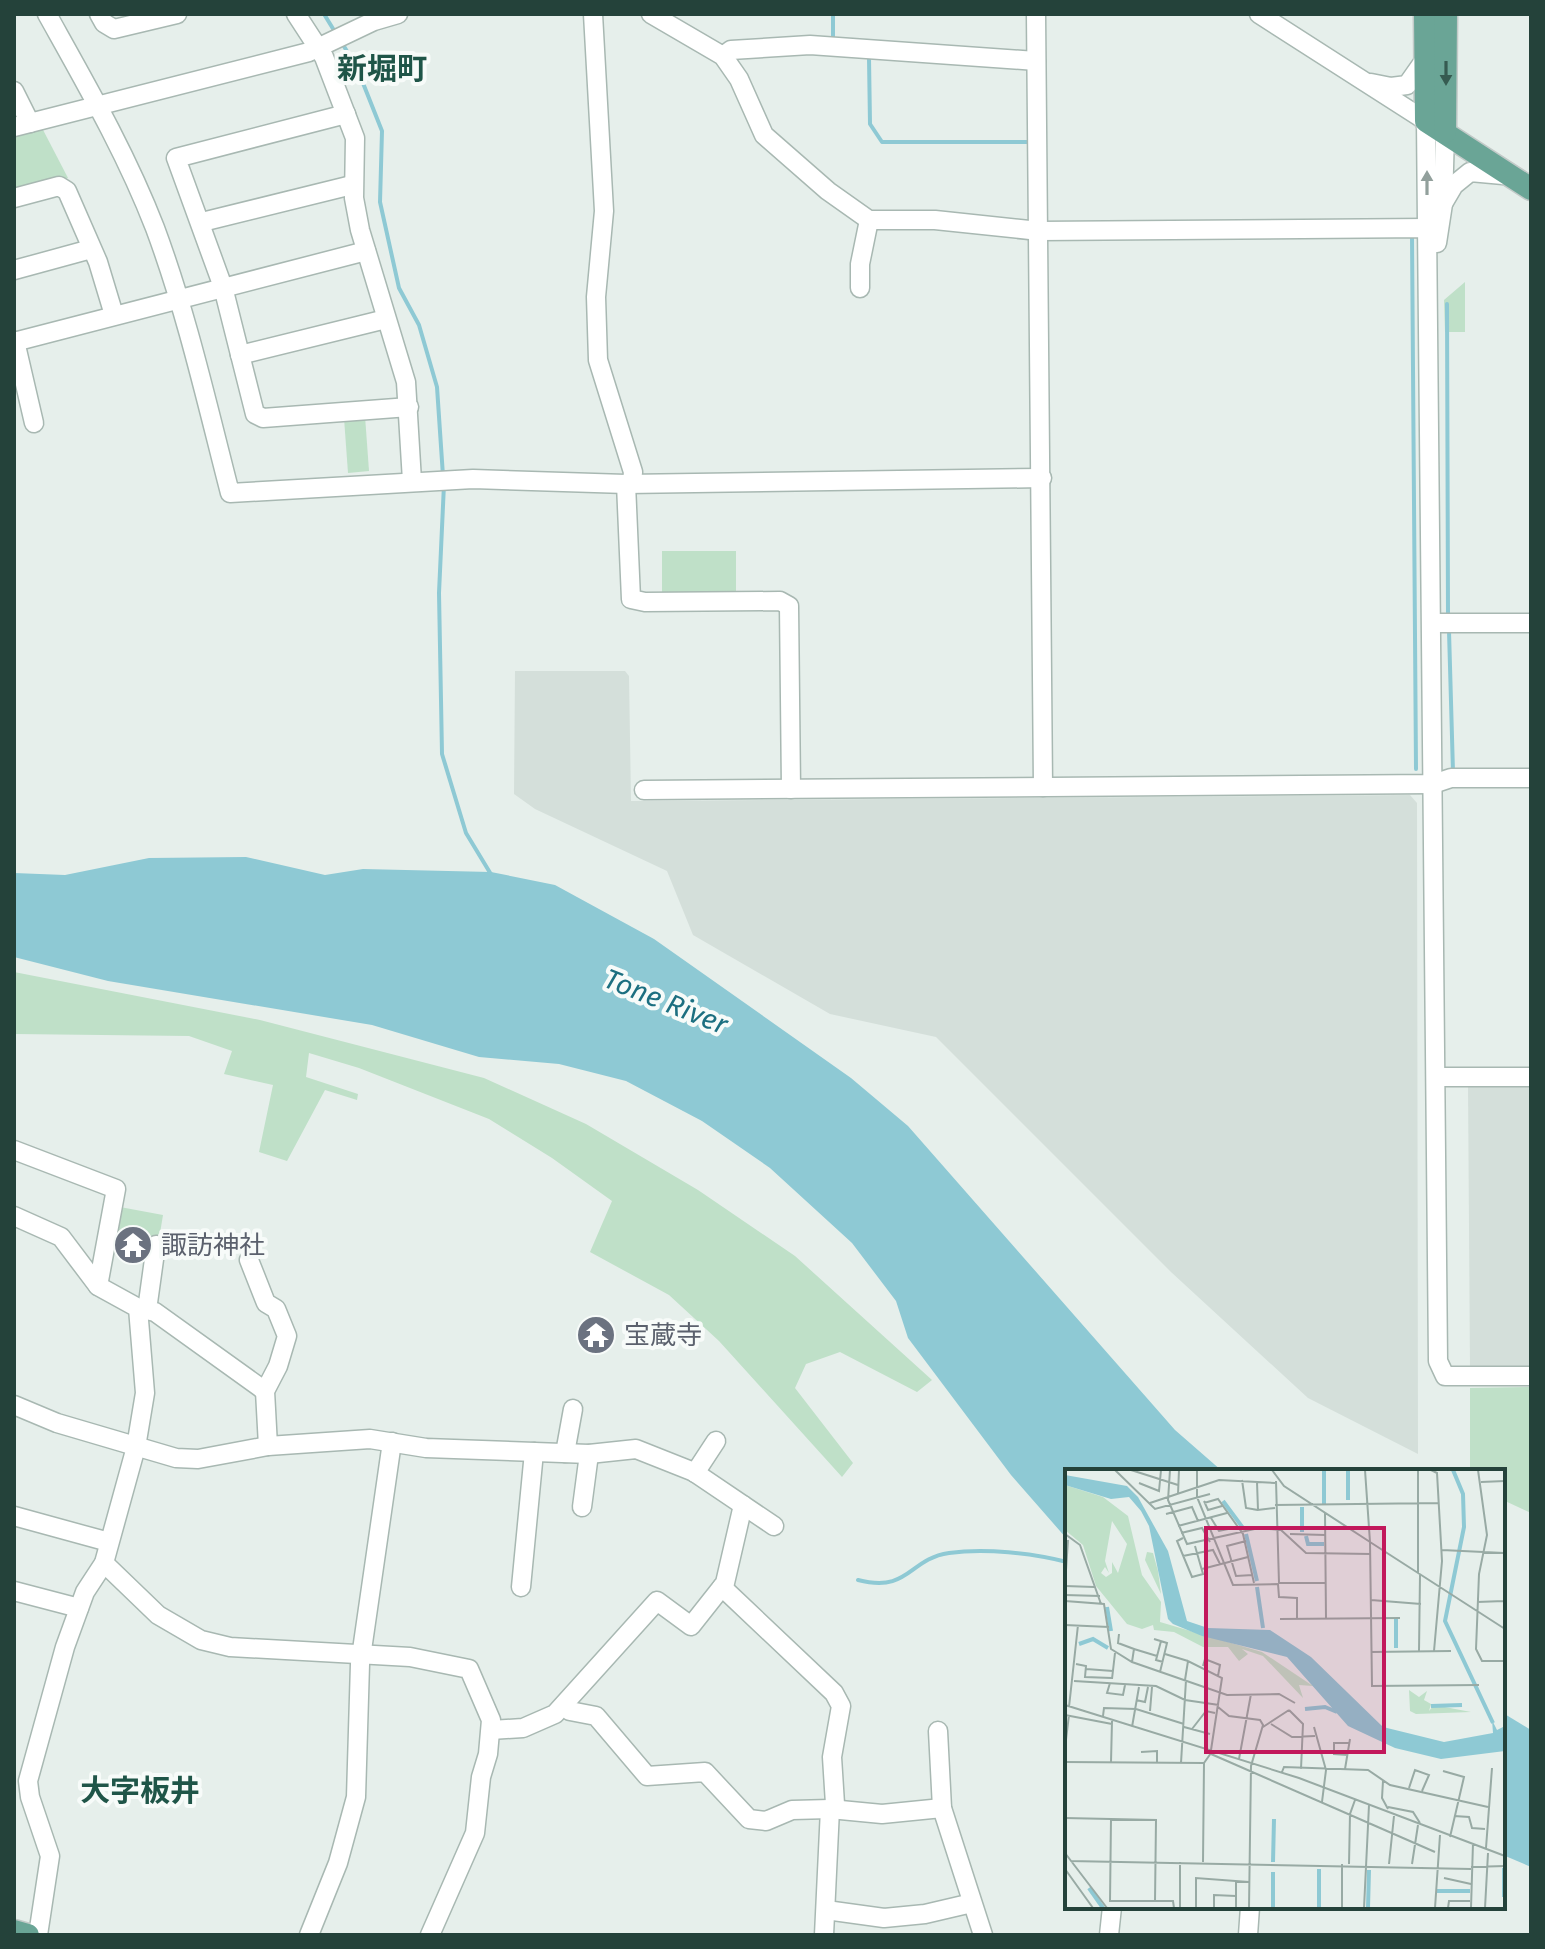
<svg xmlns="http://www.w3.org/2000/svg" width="1545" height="1949" viewBox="0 0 1545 1949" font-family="'Fira Sans','Noto Sans JP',sans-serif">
<rect width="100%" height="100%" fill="#e6efeb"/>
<!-- built -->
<g fill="#d4dfda">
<path d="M515,671H625L629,676L631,801L1410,795L1417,803L1418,1454L1308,1398L1171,1272L936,1037L830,1014L693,935L667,871L535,809L514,794Z"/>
<path d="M1468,1084H1531V1369L1470,1370Z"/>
</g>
<!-- green -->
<g fill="#bfe0c8">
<path d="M41,126L68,178L14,191V133Z"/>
<path d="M1465,282V332H1445L1444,300Z"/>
<path d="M365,416L369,471L348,473L344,418Z"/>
<rect x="662" y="551" width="74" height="41"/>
<path d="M14,972L260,1020L484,1078L586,1124L698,1190L795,1256L932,1380L917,1392L840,1352L806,1364L795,1388L853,1463L842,1477L719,1341L669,1295L590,1252L612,1201L552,1158L489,1119L359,1068L309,1053L306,1077L358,1094L357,1100L325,1090L287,1161L259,1152L273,1085L224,1074L232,1051L189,1036L14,1034Z"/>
<path d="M120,1207L163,1215L159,1239L116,1231Z"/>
<path d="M1531,1387V1513L1503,1500V1471H1470V1388Z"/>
</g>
<!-- water -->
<g fill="#8ec9d4">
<path d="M246,857L325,875L363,869L491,872L555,885L654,939L851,1078L908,1126L1175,1430L1222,1471H1067V1539L1011,1475L908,1338L896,1301L852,1243L770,1168L702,1121L626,1081L559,1064L479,1057L372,1025L108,981L14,957V873L65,875L149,858Z"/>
<path d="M1503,1713L1531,1730V1867L1503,1855Z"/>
</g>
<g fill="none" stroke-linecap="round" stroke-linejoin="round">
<!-- stream -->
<g stroke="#8ec9d4" stroke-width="4">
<path d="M324,14L335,32"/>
<path d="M833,14V40"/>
<path d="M342,43L357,68L382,131L380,202L399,288L419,325L437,387L443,476"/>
<path d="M869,58L870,124L882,142H1032"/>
<path d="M1412,236L1416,769"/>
<path d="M1447,304L1448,613"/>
<path d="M444,484L439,593L442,754L466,833L492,876"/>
<path d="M1449,631L1453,772"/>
<path d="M858,1580C910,1593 908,1559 949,1553C985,1548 1032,1553 1067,1562"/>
</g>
<!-- minor casing -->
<g stroke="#a8b8b2" stroke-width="21">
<g id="minor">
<path d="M47,14C86,84 126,153 155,228C187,314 207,404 230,493L473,479L626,484L631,599L645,602L780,601L789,606L791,789"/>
<path d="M99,14L104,23L114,29L177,14"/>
<path d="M296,14L324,57L355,138L354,198L360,230L406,382L412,481"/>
<path d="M593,14L604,211L596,297L598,360L633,472L632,482"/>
<path d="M651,14L723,56L739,79L764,135L828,191L869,220H935L1039,231L1428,228L1436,232"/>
<path d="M1036,14L1043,787"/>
<path d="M1259,14L1426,121L1438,1361L1445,1376H1531"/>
<path d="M723,56L731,50L810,45L1036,61"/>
<path d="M1371,83L1391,87L1407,85L1426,58"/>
<path d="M14,91L30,123"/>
<path d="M346,114L176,158L223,287L255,414L263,418L409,407"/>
<path d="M14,127L309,52L374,21L398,14"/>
<path d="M14,198L59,186L67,191L98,262L114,315"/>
<path d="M1444,202L1454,185L1470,172L1503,175"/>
<path d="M202,222L352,185"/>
<path d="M1437,243L1443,204L1445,132"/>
<path d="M14,270L91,249"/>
<path d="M860,288V264L869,220"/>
<path d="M15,341L34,423"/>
<path d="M14,342L366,251"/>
<path d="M240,355L386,319"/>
<path d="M626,484L1042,478"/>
<path d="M1433,623H1531"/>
<path d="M644,790L1433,784L1451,778H1531"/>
<path d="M1437,1077H1531"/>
<path d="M14,1150L116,1189L98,1286"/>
<path d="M14,1216L61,1237L98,1286L138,1308L145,1393L136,1447L104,1563L85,1592L65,1647L28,1781L30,1797L50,1856L38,1935"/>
<path d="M249,1260L266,1303L276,1309L287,1336L278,1366L265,1391L268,1446"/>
<path d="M138,1308L155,1312L265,1391"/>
<path d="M147,1310L156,1245"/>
<path d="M14,1405L57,1423L176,1458L198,1459L268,1446L370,1439L426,1448L589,1454L636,1449L694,1472L774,1526"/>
<path d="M565,1453L573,1409"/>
<path d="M695,1473L716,1441"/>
<path d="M582,1507L589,1454"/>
<path d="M14,1516L109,1542"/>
<path d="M104,1563L158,1615L201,1640L230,1647L410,1657L469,1669L491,1720L488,1754L481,1777L475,1833L430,1935"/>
<path d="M521,1587L534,1452"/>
<path d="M722,1587L834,1693L841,1706L832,1757L835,1804L830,1809L824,1935"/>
<path d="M14,1591L79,1608"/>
<path d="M566,1704L570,1711L596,1716L647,1776L705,1772L749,1819L766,1821L792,1810L830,1809L882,1814L942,1808"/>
<path d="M491,1730L523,1728L555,1714L657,1601L691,1626L725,1583L743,1505"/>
<path d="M938,1731L942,1808L983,1935"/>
<path d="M826,1910L884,1918L925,1914L972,1903"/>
<path d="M309,1935L338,1863L356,1797L360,1664L392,1442"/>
<path d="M1109,1935L1112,1907"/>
<path d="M1248,1935L1250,1907"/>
</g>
</g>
<!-- major casing -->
<g stroke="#c2cac8" stroke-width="25">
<g id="major">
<path d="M1425,14L1426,121L1531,189"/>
<path d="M1445,132L1446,14"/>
<path d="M14,1931L28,1935"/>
</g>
</g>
<!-- minor -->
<use href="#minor" stroke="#fff" stroke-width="18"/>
<!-- major -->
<use href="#major" stroke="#6aa596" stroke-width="22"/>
</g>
<!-- one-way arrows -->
<defs><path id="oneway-solid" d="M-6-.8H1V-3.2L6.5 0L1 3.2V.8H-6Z" transform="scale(2)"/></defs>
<use fill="#365b51" href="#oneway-solid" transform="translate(1446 73) rotate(90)"/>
<use fill="#92a09c" href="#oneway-solid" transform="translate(1427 183) rotate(-90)"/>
<!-- icons -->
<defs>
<g id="temple-disc" transform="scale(2)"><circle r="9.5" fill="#6b7280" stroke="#f7fbf9"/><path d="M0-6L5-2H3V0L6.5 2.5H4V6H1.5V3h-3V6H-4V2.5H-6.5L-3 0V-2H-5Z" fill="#fff"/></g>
</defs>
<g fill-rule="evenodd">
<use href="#temple-disc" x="133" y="1245"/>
<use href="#temple-disc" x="596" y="1335"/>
</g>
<g text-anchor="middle" stroke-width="8" stroke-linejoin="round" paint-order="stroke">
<!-- worship labels -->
<g font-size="26" fill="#5b616d" stroke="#f7fbf9" text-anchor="start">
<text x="161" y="1254">諏訪神社</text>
<text x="624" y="1344">宝蔵寺</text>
</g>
<!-- water labels -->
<g font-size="28" font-style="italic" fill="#1c6f80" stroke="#f7fbf9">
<text transform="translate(666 1001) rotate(22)" y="10">Tone River</text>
</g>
<!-- quarter labels -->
<g font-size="30" font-weight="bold" fill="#1f5548" stroke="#f7fbf9">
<text x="382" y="79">新堀町</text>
<text x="140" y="1801">大字板井</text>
</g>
</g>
<!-- overview -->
<g transform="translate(1065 1469)">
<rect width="440" height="440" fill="#e6efeb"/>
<path d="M0,16L38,28L63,47L77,106L96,133L95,153L197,183L248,217L234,216L238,229L198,187L177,180L183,185L174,192L163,178H138L109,163L89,161L88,156L77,160L62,155L31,117L18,76L0,61ZM47,52L62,75L53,104L47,93V104L41,108L36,104L40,98L44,104L40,92ZM88,84L93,102L96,125L80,91L82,83ZM344,221L354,228L362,222L359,231L366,235L364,242L369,236L406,243L351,245L345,242Z" fill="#bfe0c8" fill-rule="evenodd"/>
<path d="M0,6L62,17L73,28L103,82L122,152L143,159L205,161L246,188L318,258L379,273L428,264L427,251L432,261L440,257V282L376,290L330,279L283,257L222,188L137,167L108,155L103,150L84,57L76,42L64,28L46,30L0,16Z" fill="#8ec9d4"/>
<path fill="none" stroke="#8ec9d4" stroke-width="4" d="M259,1V35M283,1V31M388,1L398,25L399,58L380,152L428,254M158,32L178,59M237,38V63M181,65L192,112M241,67L243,75H259M192,118L198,159M42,138L46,162M331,150V179M14,175L28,170L43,179M366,237L397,236M240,240L260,238L272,243M208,393L209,350M24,419L38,439M372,422H405M439,428V399M208,439V403M254,439V400M303,439L304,401"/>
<path fill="none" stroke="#98aaa4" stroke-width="2" d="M50,1L90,40L145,25M66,1L113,16M105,1L103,31L122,75L194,59L216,61L241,84L306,85M132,1V28L168,116L213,115L214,128L232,129V150M207,1L219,17L305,73L307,217L414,216M300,1L305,73L440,160M366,1L372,4L377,92L369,182M413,1L422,66L414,105L411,180L417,192H440M177,11L181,39L193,41M211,12L214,114M192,13L193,41L210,39M416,13L440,12M74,14L94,22L96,1M113,25L114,1M139,32L143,41L157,37M85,34L154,11L210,14M139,34L153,30L178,65L189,114M210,36L374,34M260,44L261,149M101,45L127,38L133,52M146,49L154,62L173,58M113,57L162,44M116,64L137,59L145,73M0,65L15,76L36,135M225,65L260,66M118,69L112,72L127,108L138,105L130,77M181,72L162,77L171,107L188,106M377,81L439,84M118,87L148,81L155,95M137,100L183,88M353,104V1M214,114H261M0,116L3,71M0,117L29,118M0,126L35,127M306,131L356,135M0,132L39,135L46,180L67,193L162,226L214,225L230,234M412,133L439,132M215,150L335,149M0,156L44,158M439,158L440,51M54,165L53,174L69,180L67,193M89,170L102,174L95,203M96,172L91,191L98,193M69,180L92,187M354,182L355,106M306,183L386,182M100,185L123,192M11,195L21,197L20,208L47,209M138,197L140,190L155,196L153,207M21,200L48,202M47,210L50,184M120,211L123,192L157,209L146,281M9,212L91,217L120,231L154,236M45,214L42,224L58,226L60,216M71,231L80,233L83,218M0,236L234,309L440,387M4,238L13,156M153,238L164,247L195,251L198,256L186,297L184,439M224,241L238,255L236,300M85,242L87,218M0,246L47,255M38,247L39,239L71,240L119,255M206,255L227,268L250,267M67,258L74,218M119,258L145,265M198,258L224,241M249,258L261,301L257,333M127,260L141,242L150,244M0,279L4,246M76,283L92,282V293M146,285L370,383M283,286L269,285V274H285M174,290L186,225M0,293L139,294M46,293L47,252M116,294L121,211M280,300L285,270M378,302L399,308L385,368M217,303L219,298L303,301L325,316L423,338M318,312L317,329L323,340M344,319L350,301L364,306L357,322M323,338L348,343L355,354M389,347L404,348L407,359L420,360M0,349L91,351L90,432M46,350L45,432H108L109,439M421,379L427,299M0,384L42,439M5,392L406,400M115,393V439M138,393L139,294L146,284M284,395L285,345L290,331M324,395L329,347M347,395L353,356M406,398L440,397M0,400L28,439M379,409L406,415M171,412V439M131,439V409L184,413M149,439V426L171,427M277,439V395M299,439L304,336M370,439L375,366M383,439L384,432H405M406,439L408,374M420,439L423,384"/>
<path fill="#c2185b" fill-opacity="0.15" stroke="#c2185b" stroke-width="4" d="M141,59H319V283H141Z"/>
<rect width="440" height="440" fill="none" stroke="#24423a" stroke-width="4"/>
</g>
<!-- border -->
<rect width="1545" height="1949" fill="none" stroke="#24423a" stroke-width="32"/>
</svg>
